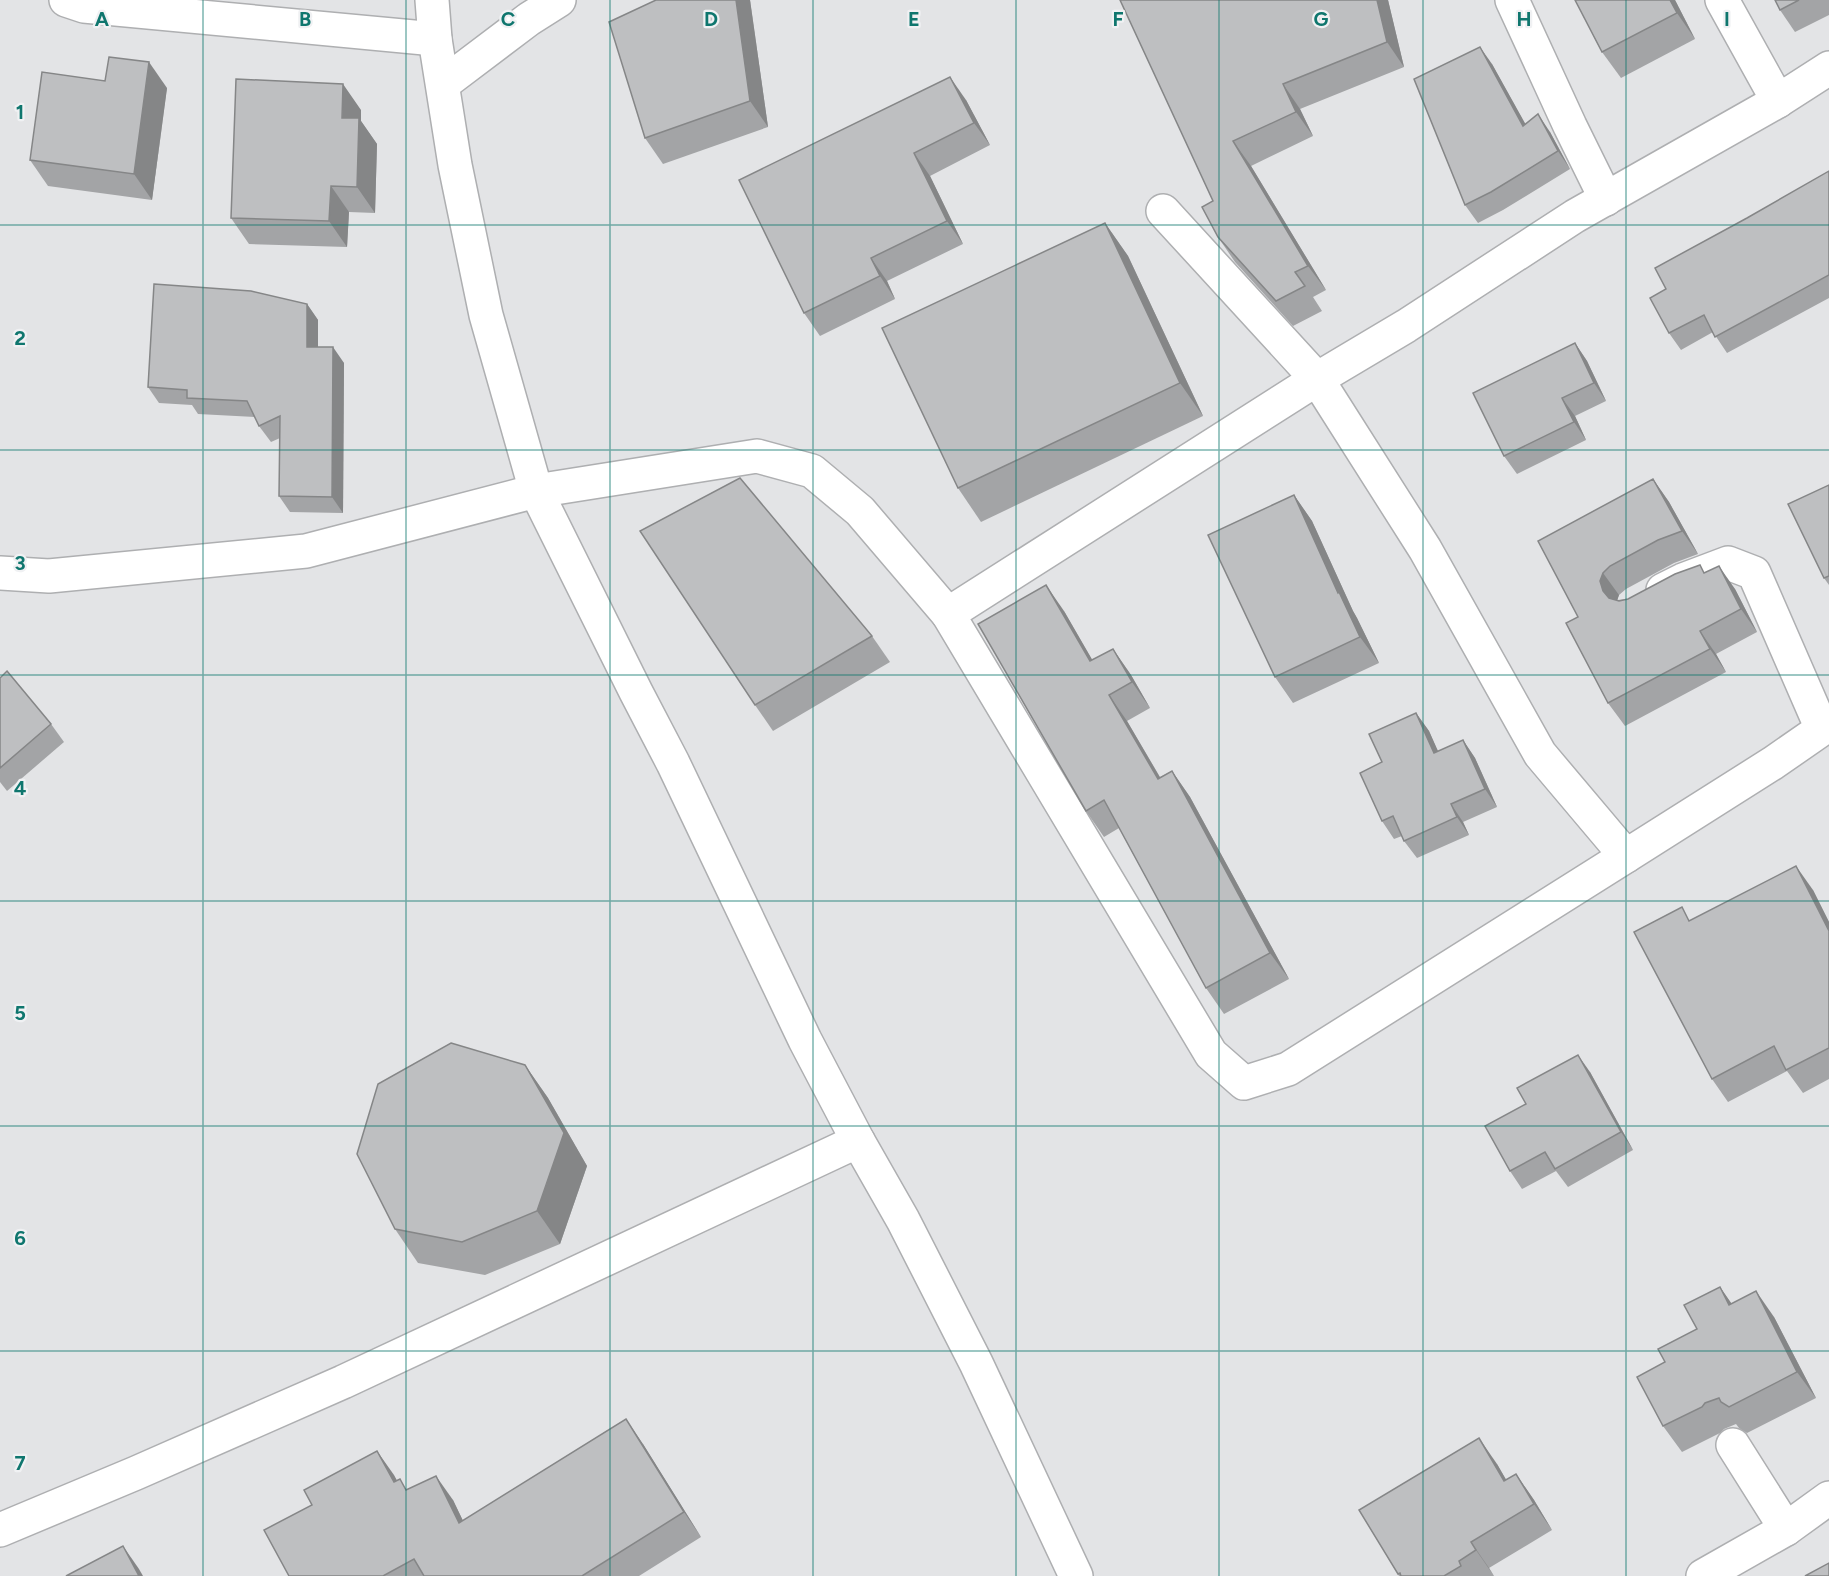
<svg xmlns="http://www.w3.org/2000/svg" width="1829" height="1576" viewBox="0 0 1829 1576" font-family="Figtree,sans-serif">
<rect width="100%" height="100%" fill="#e3e4e6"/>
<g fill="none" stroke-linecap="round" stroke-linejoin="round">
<!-- street casing -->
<g stroke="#aeafb1" stroke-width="36">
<g id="street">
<path d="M66,0L84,6L435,39"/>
<path d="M432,0L435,39L455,165L486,315L536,491L636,692L673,763L805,1040L858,1141L903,1220L976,1363L1076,1576"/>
<path d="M1512,0L1570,126L1606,199"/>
<path d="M1722,0L1778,101"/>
<path d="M443,84L529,19L559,0"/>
<path d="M1163,211L1317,379L948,614L1211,1054L1244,1083L1288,1069L1626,856"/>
<path d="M0,573L49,576L306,551L536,491L757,456L812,471L860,511L948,614"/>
<path d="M1663,590L1683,580L1728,563L1754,573L1822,729L1773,763L1626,856L1540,754L1425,549L1317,379L1406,326L1575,216L1778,101L1829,68"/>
<path d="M1733,1445L1786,1529"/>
<path d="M0,1530L136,1473L343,1382L858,1141"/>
<path d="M1703,1576L1786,1529L1829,1498"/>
</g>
</g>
<!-- street -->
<use href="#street" stroke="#fff" stroke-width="33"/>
</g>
<!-- wall -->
<g fill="#a3a4a6">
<path d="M656,0H750L768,127L663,164L645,138Z"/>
<path d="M1120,0H1388L1404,67L1300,109L1313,136L1251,166L1326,290L1313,297L1322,311L1293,326L1235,262L1218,237L1213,201Z"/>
<path d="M1575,0H1675L1695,39L1621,78L1602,52Z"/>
<path d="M1775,0H1829V15L1795,32L1780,10Z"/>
<path d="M1492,64L1525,124L1550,132L1570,169L1503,210L1478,223L1465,205Z"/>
<path d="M105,81L167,88L152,200L48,186L30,160Z"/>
<path d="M966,100L990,145L930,176L963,244L887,281L895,299L820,336L804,313L739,180Z"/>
<path d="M361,110V121L377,144L375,213L349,212L347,247L249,244L231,218Z"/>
<path d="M1829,171V298L1727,353L1713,332L1681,350L1669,333L1666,289L1747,218Z"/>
<path d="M1105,223L1128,256L1203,416L981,522L958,488Z"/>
<path d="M307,304L318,320V347L344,363L343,513L290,512L279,496L280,438L271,442L259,426L255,417L198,414L192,405L159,403L148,387Z"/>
<path d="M1575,343L1587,361L1606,401L1575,416L1586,440L1517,474L1504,456Z"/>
<path d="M1653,479L1669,502L1698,554L1674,563L1626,589L1619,595L1617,600L1628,599L1705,573L1735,589L1757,632L1716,654L1726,672L1625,726L1608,703L1578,617Z"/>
<path d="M1829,485V585L1824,578Z"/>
<path d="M1294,495L1312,521L1353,611L1357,618L1379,663L1293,703L1275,677Z"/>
<path d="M1064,611L1092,660L1113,649L1131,675L1150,708L1127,721L1160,777L1172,771L1190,797L1289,979L1224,1014L1206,988L1119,828L1104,837L1086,811Z"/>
<path d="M872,636L890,662L773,731L755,705Z"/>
<path d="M0,678L51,724L64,742L7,791L0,782Z"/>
<path d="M1416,713L1429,731L1438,752L1463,740L1475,758L1497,807L1463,822L1469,835L1417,858L1404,841L1402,836L1394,839L1382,821V762Z"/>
<path d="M1813,890L1829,922V1079L1803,1093L1787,1071L1728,1102L1712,1079L1691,920Z"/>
<path d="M525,1065L548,1098L587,1166L560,1244L485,1275L418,1263L395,1229Z"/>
<path d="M1590,1072L1633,1150L1568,1187L1556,1171L1522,1189L1510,1171Z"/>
<path d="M1720,1287L1731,1303L1774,1317L1816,1398L1747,1433L1739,1428L1736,1424L1724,1429L1720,1433L1682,1452L1663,1426L1665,1362L1697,1329Z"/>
<path d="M643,1444L701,1537L639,1576H289L312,1505L377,1451L397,1481L407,1490L453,1500L463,1521Z"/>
<path d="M1497,1464L1506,1480L1516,1474L1534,1500L1552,1530L1489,1568L1494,1576H1399L1359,1510Z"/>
</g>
<!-- shaded-wall -->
<g fill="#858687">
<path d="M736,0H750L768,127L750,101Z"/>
<path d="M1377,0H1388L1404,67L1387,42Z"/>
<path d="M1670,0H1675L1695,39L1677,13Z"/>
<path d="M1480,47L1492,64L1536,143L1523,126Z"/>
<path d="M149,62L167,88L152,200L134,174Z"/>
<path d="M950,77L966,100L990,145L974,123Z"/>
<path d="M343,84L361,110V121L377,144L375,213L357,187L342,118Z"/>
<path d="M1283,84L1300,109L1313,136L1296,112Z"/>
<path d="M1538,114L1550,132L1570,169L1558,151Z"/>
<path d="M1233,141L1251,166L1326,290L1308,266Z"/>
<path d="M914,153L930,176L963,244L947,221Z"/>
<path d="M331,186L349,212L347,247L329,221Z"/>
<path d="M1105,223L1128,256L1203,416L1180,383Z"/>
<path d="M871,258L887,281L895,299L880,276Z"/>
<path d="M307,304L318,320V363L307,347Z"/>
<path d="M1575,343L1587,361L1606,401L1594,383Z"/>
<path d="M333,347L344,363L343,513L332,497Z"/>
<path d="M1562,398L1575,416L1586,440L1574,422Z"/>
<path d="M1653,479L1669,502L1698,554L1682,531Z"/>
<path d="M1294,495L1312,521L1353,611L1357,618L1379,663L1360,637L1338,593Z"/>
<path d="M1719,566L1735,589L1757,632L1741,609Z"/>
<path d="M1603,573L1619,595L1616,604L1619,614L1603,591L1600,581Z"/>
<path d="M1046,585L1064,611L1108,687L1090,661Z"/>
<path d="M1700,631L1716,654L1726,672L1710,649Z"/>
<path d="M1113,649L1131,675L1150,708L1132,682Z"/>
<path d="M1109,695L1127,721L1176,805L1158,779Z"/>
<path d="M1416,713L1429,731L1447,771L1434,753Z"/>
<path d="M1463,740L1475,758L1497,807L1485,789Z"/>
<path d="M1172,771L1190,797L1289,979L1270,953Z"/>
<path d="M1451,804L1463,822L1469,835L1457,817Z"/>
<path d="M1796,866L1813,890L1829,922V931Z"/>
<path d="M1578,1055L1590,1072L1633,1150L1621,1132Z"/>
<path d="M525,1065L548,1098L587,1166L560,1244L537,1211Z"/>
<path d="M1720,1287L1738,1313L1729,1305Z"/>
<path d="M1756,1291L1774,1317L1816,1398L1797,1372Z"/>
<path d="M626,1419L643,1444L701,1537L684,1512Z"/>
<path d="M1479,1438L1497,1464L1522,1507L1504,1481Z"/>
<path d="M377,1451L394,1475L411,1507L394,1482Z"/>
<path d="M1516,1474L1534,1500L1552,1530L1534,1504Z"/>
<path d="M436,1476L453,1500L476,1548L459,1523Z"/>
<path d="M1471,1542L1489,1568L1494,1576L1476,1550Z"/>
<path d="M123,1546L139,1569L143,1576H139Z"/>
</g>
<!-- building -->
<g fill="#bebfc1" stroke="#858687" stroke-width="1.5">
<path d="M656,0H736L750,101L645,138L609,22Z"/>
<path d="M1120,0H1377L1387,42L1283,84L1296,112L1233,141L1308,266L1295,272L1305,286L1276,301L1218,237L1202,207L1213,201Z"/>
<path d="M1575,0H1670L1677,13L1602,52Z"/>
<path d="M1775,0H1799L1780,10Z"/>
<path d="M1480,47L1523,126L1538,114L1558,151L1491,192L1465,205L1414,79Z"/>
<path d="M109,57L149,62L134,174L30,160L42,72L105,81Z"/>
<path d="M950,77L974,123L914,153L947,221L871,258L880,276L804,313L739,180Z"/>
<path d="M236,79L343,84L342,118H359L357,187L331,186L329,221L231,218Z"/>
<path d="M1829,171V275L1715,337L1704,315L1669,333L1650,298L1666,289L1655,268L1747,218Z"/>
<path d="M1105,223L1180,383L958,488L882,328Z"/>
<path d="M154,284L251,291L307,304V347H333L332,497L279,496L280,416L259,426L247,401L187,398V390L148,387Z"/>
<path d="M1575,343L1594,383L1562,398L1574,422L1504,456L1473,393Z"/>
<path d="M740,478L872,636L755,705L640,531Z"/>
<path d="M1653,479L1682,531L1658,540L1610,566L1603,573L1600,581L1603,591L1609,598L1619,601L1628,599L1675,574L1700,565L1704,573L1719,566L1741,609L1700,631L1710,649L1608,703L1566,623L1578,617L1538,541Z"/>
<path d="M1829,485V576L1824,578L1788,504Z"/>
<path d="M1294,495L1338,593L1339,592L1360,637L1275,677L1208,535Z"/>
<path d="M1046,585L1090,661L1113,649L1132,682L1109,695L1158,779L1172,771L1270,953L1206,988L1104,800L1086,811L978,624Z"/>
<path d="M7,671L51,724L0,768V678Z"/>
<path d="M1416,713L1434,753L1463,740L1485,789L1451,804L1457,817L1404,841L1393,816L1382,821L1360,773L1382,762L1369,734Z"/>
<path d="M1796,866L1829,931V1048L1786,1070L1774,1046L1712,1079L1634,932L1682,907L1689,921Z"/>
<path d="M451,1043L525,1065L564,1133L537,1211L462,1242L395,1229L357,1154L378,1084Z"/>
<path d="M1578,1055L1621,1132L1555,1169L1545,1152L1510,1171L1485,1126L1526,1104L1517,1088Z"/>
<path d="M1720,1287L1729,1305L1756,1291L1797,1372L1729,1407L1721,1402L1719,1398L1705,1403L1702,1407L1663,1426L1637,1377L1665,1362L1658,1349L1697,1329L1684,1305Z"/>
<path d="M626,1419L684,1512L582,1576H424L414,1559L383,1576H289L264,1530L312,1505L304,1490L377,1451L394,1482L400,1479L406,1490L436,1476L459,1523Z"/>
<path d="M1479,1438L1504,1481L1516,1474L1534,1504L1471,1542L1476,1550L1459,1561L1461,1566L1444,1576H1401L1400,1573L1398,1574L1359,1510Z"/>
<path d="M123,1546L139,1576H66Z"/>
<path d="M1829,1563V1576H1805Z"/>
</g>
<!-- grid -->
<path fill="none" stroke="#0f766e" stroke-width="1.5" stroke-opacity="0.55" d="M203,0V1576M406,0V1576M610,0V1576M813,0V1576M1016,0V1576M1219,0V1576M1423,0V1576M1626,0V1576M0,225H1829M0,450H1829M0,675H1829M0,901H1829M0,1126H1829M0,1351H1829"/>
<g font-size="20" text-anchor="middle" font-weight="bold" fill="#0f766e" stroke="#f0f1f3" stroke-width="4.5" stroke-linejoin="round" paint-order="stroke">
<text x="102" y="26">A</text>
<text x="305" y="26">B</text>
<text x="508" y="26">C</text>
<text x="711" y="26">D</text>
<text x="914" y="26">E</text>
<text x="1118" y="26">F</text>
<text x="1321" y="26">G</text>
<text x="1524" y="26">H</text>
<text x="1727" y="26">I</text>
<text x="20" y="119">1</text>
<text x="20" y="345">2</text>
<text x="20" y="570">3</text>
<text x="20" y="795">4</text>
<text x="20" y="1020">5</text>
<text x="20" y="1245">6</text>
<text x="20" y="1470">7</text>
</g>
</svg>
